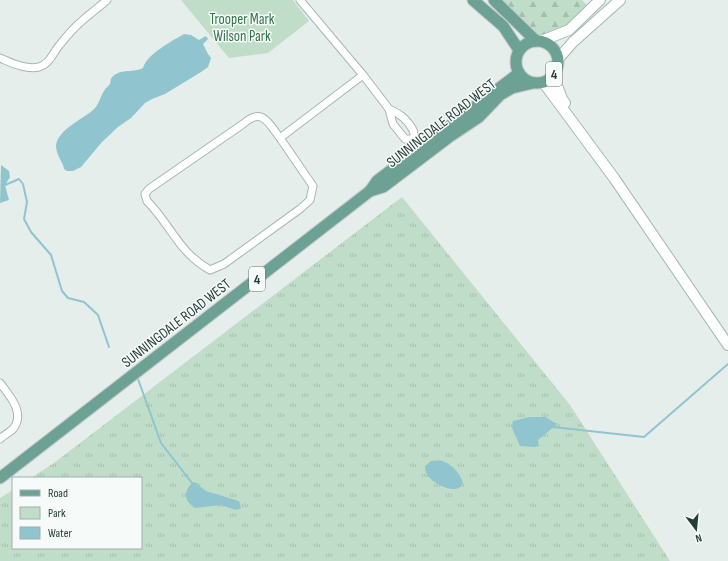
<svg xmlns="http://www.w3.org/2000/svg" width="728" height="561" viewBox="0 0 728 561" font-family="'Sofia Sans Condensed',sans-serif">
<defs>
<pattern id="grass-tufts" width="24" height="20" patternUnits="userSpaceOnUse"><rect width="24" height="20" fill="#bfddc8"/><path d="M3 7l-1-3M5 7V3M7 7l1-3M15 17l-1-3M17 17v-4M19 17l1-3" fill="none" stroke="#a4bfad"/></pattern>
<pattern id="forest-firs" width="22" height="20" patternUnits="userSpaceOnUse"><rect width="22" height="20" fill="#bfddc8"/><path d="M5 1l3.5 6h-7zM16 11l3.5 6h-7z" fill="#a4bfad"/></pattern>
</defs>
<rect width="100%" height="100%" fill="#e5eeea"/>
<!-- grass -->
<path fill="url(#grass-tufts)" d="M402,197L570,405L670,561H0V498L13,490V548H141V478H31L54,463Z"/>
<!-- forest -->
<path fill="url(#forest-firs)" d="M497,0H582L590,8L538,47L528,43Z"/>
<!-- green -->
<path fill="#bfddc8" d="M181,0H293L309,21L268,53L229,58Z"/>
<!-- water -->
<g fill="#90c5cf">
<path d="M184,34L191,35L199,40L206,36L208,39L203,44L208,54L211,58L208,67L201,72L165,94L152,99L145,103L131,118L118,127L102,142L81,167L73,171H67L64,169C64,164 56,155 56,146C57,130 83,119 93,110C99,105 100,97 104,91C105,88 109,86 110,84C111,79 110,78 116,74C124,69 133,73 143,68C147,54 172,41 184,34Z"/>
<path d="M1,165L9,171L10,177L5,185L9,200L0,203Z"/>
<path d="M529,417H545L557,424L538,440L539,446L535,447L520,446L512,428L513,421Z"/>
<path d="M431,461C435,461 438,460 442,461C451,463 462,475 463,484C460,487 458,489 455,489C446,490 429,481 426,472C425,470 425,468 425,466Z"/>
<path d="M192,483L197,484L206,491L239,501L241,508L236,510L221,505L195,508C184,501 183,492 192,483Z"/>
</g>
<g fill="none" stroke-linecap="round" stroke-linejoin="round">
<!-- stream -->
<g stroke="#90c5cf" stroke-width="2">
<path d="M5,185L19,179L23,184L27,202L24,219L31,232L51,255L62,291L68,298L84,302L98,315L109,347"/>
<path d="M138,379L161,443L192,483L197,484"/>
<path d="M553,427L644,437L728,364"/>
</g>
<!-- street casing -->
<g stroke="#a8b6b1" stroke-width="9">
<g id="street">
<path d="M300,0L363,75L389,109L393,124L405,139H414"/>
<path d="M0,58C12,63 26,70 39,67C49,64 52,55 58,47C65,38 73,28 83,20C91,13 99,7 107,0"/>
<path d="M389,109C400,114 407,119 413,130C415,134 413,138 416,142"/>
<path d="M280,138C268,122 262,107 243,124L149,189L145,194L147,201C171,225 178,252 210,270L224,264L300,209L310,200L313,186L280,138L363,75"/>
<path d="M0,383C9,395 26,413 13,429C10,432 4,435 0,439"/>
</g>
</g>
<!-- secondary casing -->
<g stroke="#a4b9b2" stroke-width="12">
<g id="secondary">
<path d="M541,41L569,30L600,0"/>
<path d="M558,59L573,42L620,0"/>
<path d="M553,75L562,99L565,103"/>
<path d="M543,82L614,178L728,345"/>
</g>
</g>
<!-- primary casing -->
<g stroke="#c2c9c7" stroke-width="13">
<g id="primary">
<path d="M473,0L503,26L519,50"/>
<path d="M494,0L536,41"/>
<circle cx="537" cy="62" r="21"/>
<path d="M370,191L383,187L449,137L479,117L500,95L512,88L533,83"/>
<path d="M0,478L370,191L377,181L519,73"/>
</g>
</g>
<!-- street -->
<use href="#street" stroke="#fff" stroke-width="7"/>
<!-- secondary -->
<use href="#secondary" stroke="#fff" stroke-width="10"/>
<!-- primary -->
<use href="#primary" stroke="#6ca194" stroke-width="11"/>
</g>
<g text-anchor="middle" stroke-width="3" stroke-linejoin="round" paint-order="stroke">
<!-- shield labels -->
<g fill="#f6faf8" stroke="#647772" stroke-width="1">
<rect x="546" y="62" width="16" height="24" rx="3"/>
<rect x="249" y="267" width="16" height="24" rx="3"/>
</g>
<g font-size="14" font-weight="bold" fill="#253f38">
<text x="554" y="79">4</text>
<text x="257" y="284">4</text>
</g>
<!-- park labels -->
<g font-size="15" fill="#31744c" stroke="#f6faf8">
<text x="242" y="24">Trooper Mark<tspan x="242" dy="17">Wilson Park</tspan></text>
</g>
<!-- street labels -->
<g font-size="15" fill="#253f38" stroke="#f6faf8">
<text transform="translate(441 123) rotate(-38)" y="5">SUNNINGDALE ROAD WEST</text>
<text transform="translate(176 323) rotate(-38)" y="5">SUNNINGDALE ROAD WEST</text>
</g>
</g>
<!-- legend -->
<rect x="12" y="477" width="130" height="72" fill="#f6faf8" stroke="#a2afab"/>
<rect x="20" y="490" width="20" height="6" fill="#6ca194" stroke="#a2afab"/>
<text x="48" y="497" font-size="12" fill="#253f38">Road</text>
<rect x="20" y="507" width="20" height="12" fill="#bfddc8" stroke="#a2afab"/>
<text x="48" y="517" font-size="12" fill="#253f38">Park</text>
<rect x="20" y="527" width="20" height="12" fill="#90c5cf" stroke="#a2afab"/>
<text x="48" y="537" font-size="12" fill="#253f38">Water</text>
<!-- north arrow -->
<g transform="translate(696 529) rotate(164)" stroke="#f6faf8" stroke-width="3" paint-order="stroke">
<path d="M0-3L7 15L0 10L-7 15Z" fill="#253f38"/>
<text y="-6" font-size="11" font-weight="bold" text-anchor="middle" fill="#253f38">N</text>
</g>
</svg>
